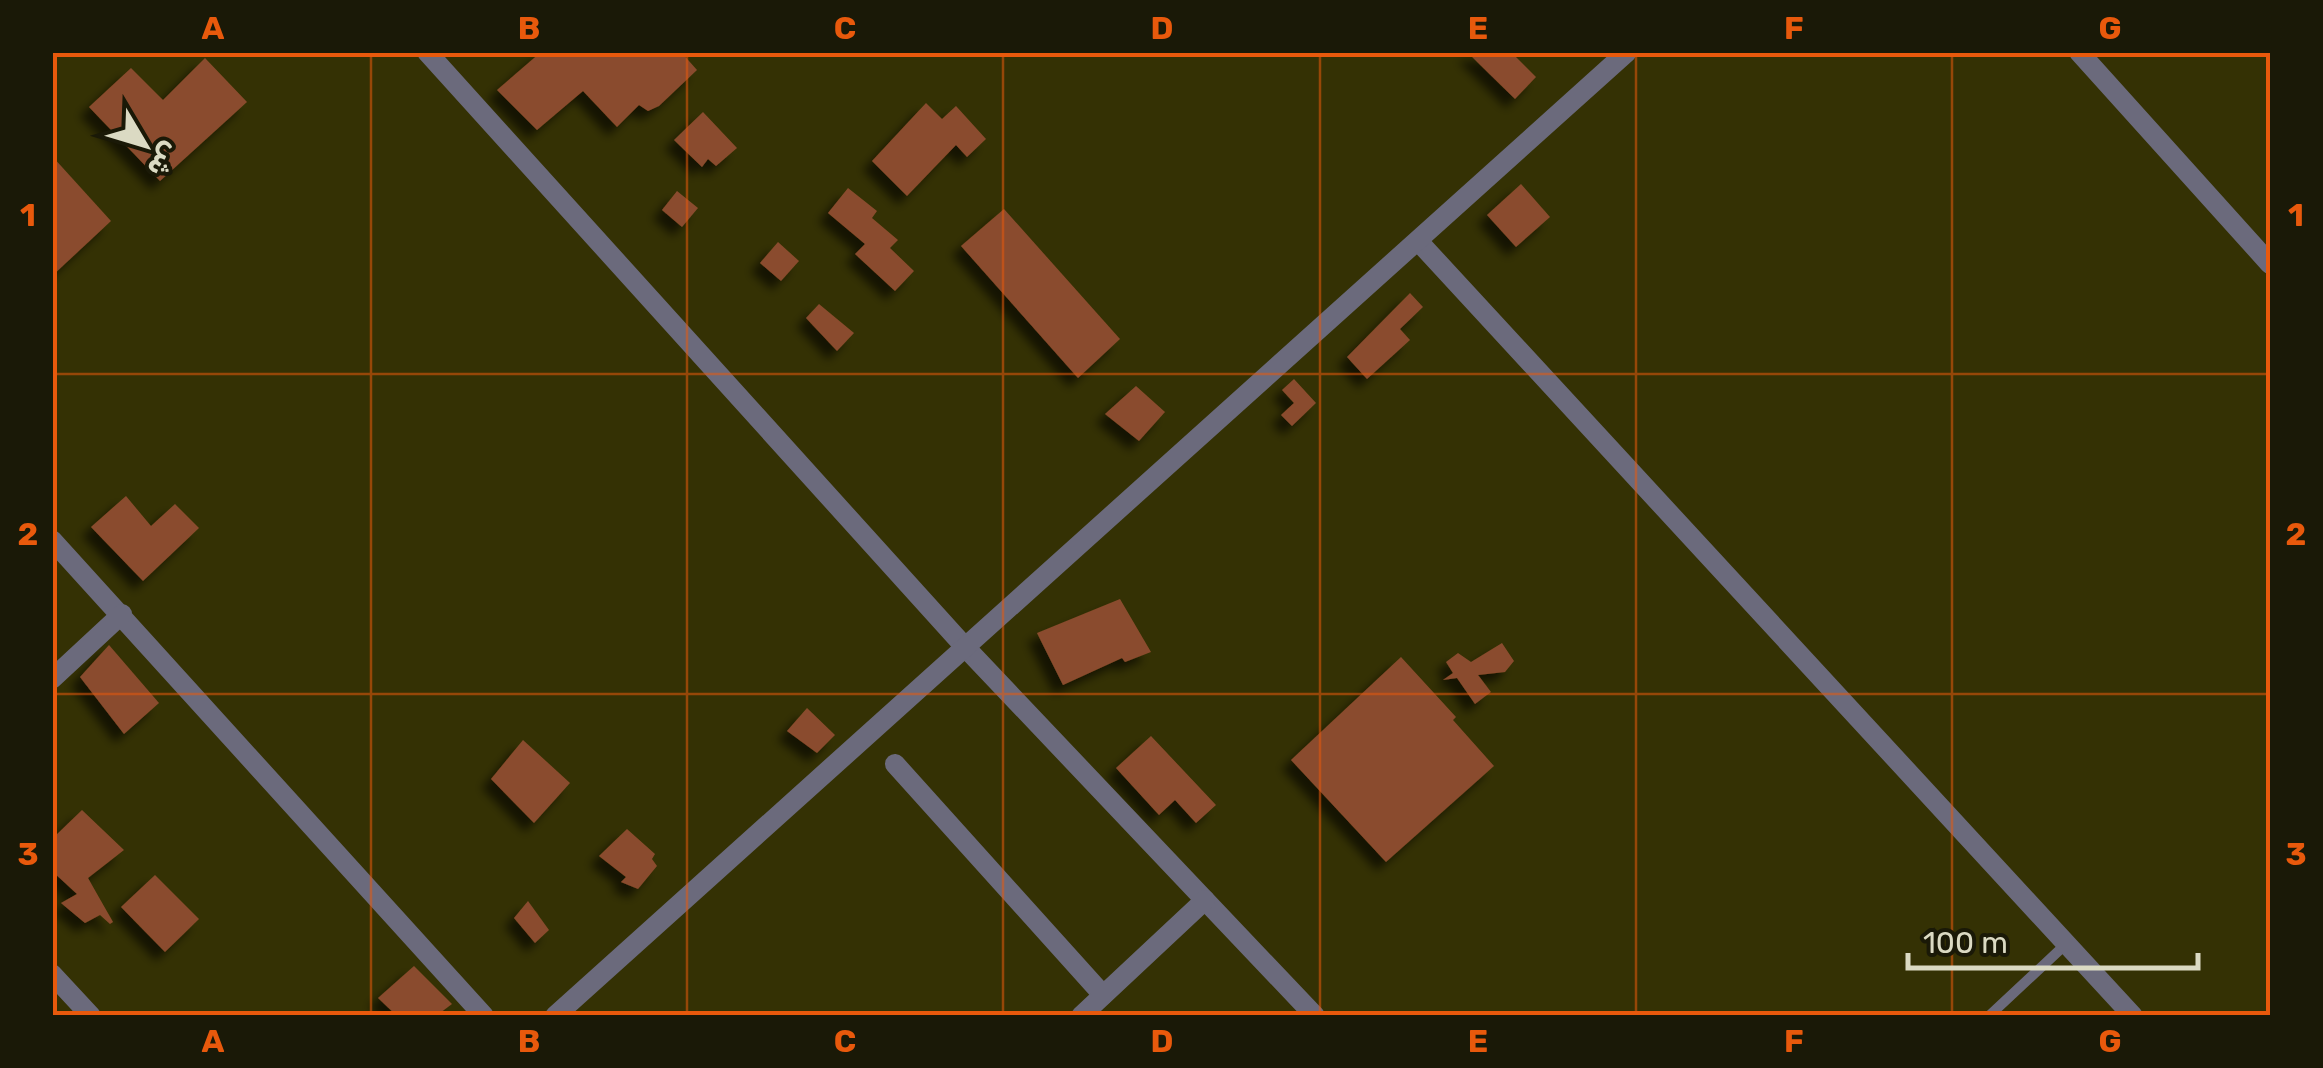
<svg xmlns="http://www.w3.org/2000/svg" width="2323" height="1068" viewBox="0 0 2323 1068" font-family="Rubik,'Noto Sans Arabic',sans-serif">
<defs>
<filter id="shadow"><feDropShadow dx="-9" dy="9" stdDeviation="5" flood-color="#0009"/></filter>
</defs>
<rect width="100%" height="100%" fill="#343104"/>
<!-- building -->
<g fill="#8a4c2d" filter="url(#shadow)">
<path d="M541,52H681L697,70L659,106L648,111L639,105L617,127L583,91L537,130L497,90Z"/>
<path d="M1467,52H1511L1536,77L1515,99Z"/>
<path d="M205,58L247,102L160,181L89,107L131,68L163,100Z"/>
<path d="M926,103L942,119L956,106L986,139L967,157L956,145L907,196L872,161Z"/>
<path d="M703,112L737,148L716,166L708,159L702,167L674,140Z"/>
<path d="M52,156L111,221L52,276Z"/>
<path d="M1521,184L1550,217L1516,247L1487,215Z"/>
<path d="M848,188L877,211L872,218L898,240L890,248L914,271L895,291L855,254L865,244L828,213Z"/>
<path d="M677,191L698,208L682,227L662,210Z"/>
<path d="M1004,209L1120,339L1078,378L961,246Z"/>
<path d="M778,242L799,261L781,281L760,263Z"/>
<path d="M1410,293L1423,307L1400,329L1410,340L1367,379L1347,357Z"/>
<path d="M819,304L854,333L837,351L806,318Z"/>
<path d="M1294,379L1316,403L1292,426L1281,415L1294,403L1282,390Z"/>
<path d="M1136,386L1165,412L1139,441L1105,414Z"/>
<path d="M126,496L151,526L175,504L199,528L143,581L91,527Z"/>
<path d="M1120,599L1151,652L1125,662L1122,658L1063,685L1037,633Z"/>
<path d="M1502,643L1514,661L1505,672L1478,675L1491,692L1475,704L1457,678L1443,680L1453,673L1446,662L1458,653L1471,662Z"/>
<path d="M109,645L159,703L124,734L80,677Z"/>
<path d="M1401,657L1456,717L1453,720L1494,766L1386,862L1291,760Z"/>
<path d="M807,708L835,735L817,753L787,731Z"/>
<path d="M1151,736L1216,805L1196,823L1175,800L1159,815L1116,768Z"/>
<path d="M523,740L570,783L534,823L491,779Z"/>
<path d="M82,810L124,850L88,878L113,922L110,924L100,915L85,923L61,903L77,894L52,871V839Z"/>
<path d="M627,829L655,854L652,859L657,866L638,889L621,882L626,877L599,856Z"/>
<path d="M155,875L199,919L165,952L121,907Z"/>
<path d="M528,901L549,930L535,943L514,918Z"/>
<path d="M414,966L452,1004L436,1016H397L378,998Z"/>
</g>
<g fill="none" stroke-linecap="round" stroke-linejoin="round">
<!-- service -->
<path stroke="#6b6a7c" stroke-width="10" d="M1989,1016L2066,944"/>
<!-- minor -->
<g stroke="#6b6a7c" stroke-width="20">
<path d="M427,52L965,647L1315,1016"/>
<path d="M2079,52L2270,264"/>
<path d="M1419,242L2133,1016"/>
<path d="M52,540L484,1016"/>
<path d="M52,679L122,614"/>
<path d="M895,764L1103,995"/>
<path d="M52,974L91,1016"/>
<path d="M555,1016L1627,52"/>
<path d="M1081,1016L1205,900"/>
</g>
</g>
<!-- grid -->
<path fill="none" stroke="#e8590c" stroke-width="2.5" stroke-opacity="0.55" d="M371,52V1016M687,52V1016M1003,52V1016M1320,52V1016M1636,52V1016M1952,52V1016M52,374H2270M52,694H2270"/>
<!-- border -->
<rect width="2323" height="1068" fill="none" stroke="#1a1907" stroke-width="110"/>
<!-- north arrow -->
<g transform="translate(145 145) rotate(128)" stroke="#1a1907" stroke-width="8" paint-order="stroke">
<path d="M0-8L18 38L0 25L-18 38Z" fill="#dbdac3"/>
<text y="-15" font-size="28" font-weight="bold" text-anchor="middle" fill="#dbdac3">ش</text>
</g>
<!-- scale -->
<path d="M1908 953v15h290v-15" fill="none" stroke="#dbdac3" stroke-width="5"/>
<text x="1923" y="953" font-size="30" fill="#dbdac3" stroke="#1a1907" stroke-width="8" paint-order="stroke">100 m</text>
<rect x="55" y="55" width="2213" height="958" fill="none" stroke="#e8590c" stroke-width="4"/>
<g font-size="32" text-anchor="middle" font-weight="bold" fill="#e8590c">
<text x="213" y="39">A</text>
<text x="529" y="39">B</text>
<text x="845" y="39">C</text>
<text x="1162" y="39">D</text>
<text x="1478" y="39">E</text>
<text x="1794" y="39">F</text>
<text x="2110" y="39">G</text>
<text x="28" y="226">1</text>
<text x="2296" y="226">1</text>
<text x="28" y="545">2</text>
<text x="2296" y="545">2</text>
<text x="28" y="865">3</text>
<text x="2296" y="865">3</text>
<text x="213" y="1052">A</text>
<text x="529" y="1052">B</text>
<text x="845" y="1052">C</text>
<text x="1162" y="1052">D</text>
<text x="1478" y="1052">E</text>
<text x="1794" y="1052">F</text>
<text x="2110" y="1052">G</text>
</g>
</svg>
